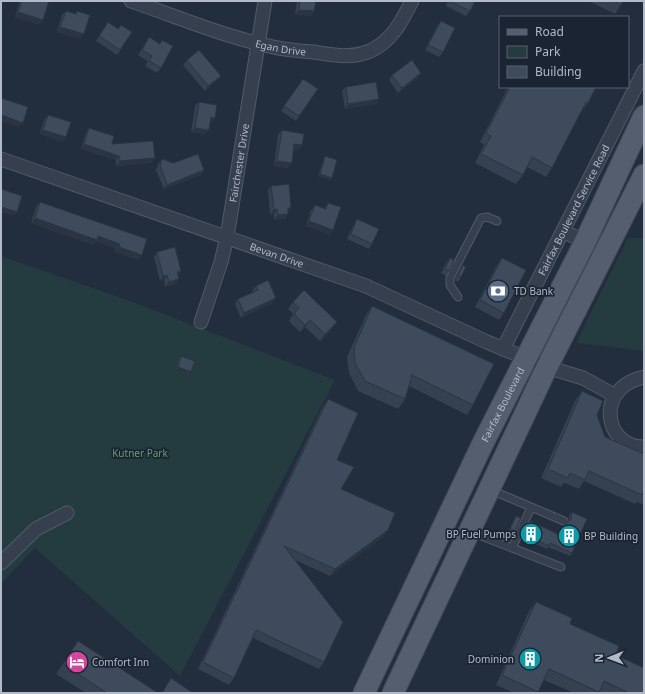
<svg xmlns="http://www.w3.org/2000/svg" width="645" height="694" viewBox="0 0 645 694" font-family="'Noto Sans',sans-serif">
<rect width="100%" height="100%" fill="#222d3e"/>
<!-- green -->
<g fill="#243b3f">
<path d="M628,238H644V351L576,343Z"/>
<path d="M1,256L133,302L335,380L180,676L35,548L1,584Z"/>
</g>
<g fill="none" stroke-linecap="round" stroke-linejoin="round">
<!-- service casing -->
<g stroke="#515a68" stroke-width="9">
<g id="service">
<path d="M458,297L450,285V278L481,218L487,217L497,221"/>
<path d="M491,490L564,521"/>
<path d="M471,532L561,567"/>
<path d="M512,548L531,508"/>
</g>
</g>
<!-- minor casing -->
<g stroke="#515a68" stroke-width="15">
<g id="minor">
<path id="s1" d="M131,1C178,17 225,37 273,47C286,50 300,51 313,52C332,55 351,59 370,51C392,41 402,21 412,1"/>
<path id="s2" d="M1,159L366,286L487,342L547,367L583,378L614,395"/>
<path d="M563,231L585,242"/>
<path id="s3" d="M201,322L221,262L227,237L265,1"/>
<path id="s4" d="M503,349L644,71"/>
<path d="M644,377C595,387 603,447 644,447"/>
<path d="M1,563L36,529L67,513"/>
</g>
</g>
<!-- primary casing -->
<g stroke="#3f4856" stroke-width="23">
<g id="primary">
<path id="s5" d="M364,693L483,443L585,242L644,116"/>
<path d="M393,693L547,367L644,175"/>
</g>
</g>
<!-- service -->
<use href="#service" stroke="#363f4e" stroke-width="7"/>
<!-- minor -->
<use href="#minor" stroke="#363f4e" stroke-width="13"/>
<!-- primary -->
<use href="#primary" stroke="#545e6e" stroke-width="21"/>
</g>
<!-- wall -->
<g fill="#354050">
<path d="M20,1H22L40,25L15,17Z"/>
<path d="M297,1H316L314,11L311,16L295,14Z"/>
<path d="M448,1H475L470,11L466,16L446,6Z"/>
<path d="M589,1H623L615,14Z"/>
<path d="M66,11L76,14L77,11L80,39L57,32L62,15Z"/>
<path d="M441,21L443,52L439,57L425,50L437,26Z"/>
<path d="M108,22L118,29L132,32L117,55L96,41Z"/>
<path d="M149,37L160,44L162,40L161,68L157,73L145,66L148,61L138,55Z"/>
<path d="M187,60L221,76L217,80L205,91L183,65Z"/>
<path d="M421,73L418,78L398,93L389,80L392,75Z"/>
<path d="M303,79L318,89L296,121L281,111Z"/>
<path d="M346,87L379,99L376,104L345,109L342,91Z"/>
<path d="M508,87H596L588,103L581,112L552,168L546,177L527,167L523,175L516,184L475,163L484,145L480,142Z"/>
<path d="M199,102L212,123H210L205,134L191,132L195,106Z"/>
<path d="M48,115L63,142L40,134L44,120Z"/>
<path d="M89,128L112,144L151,163L116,166V160L81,149L86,133Z"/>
<path d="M282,130L302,145L299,150L294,149L288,168L274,166L278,135Z"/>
<path d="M325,156L332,178L330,180L318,176L324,159Z"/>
<path d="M162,159L173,163L204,170L201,175L164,189L156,170L158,164Z"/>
<path d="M271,186L291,208L285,219L274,220V214L270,215L268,190Z"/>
<path d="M40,202L147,239L138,260L115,252L116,249L96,241L93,245L31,223L36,207Z"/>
<path d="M328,203L330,235L306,226L311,210L315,205L324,209Z"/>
<path d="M357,219L372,244L369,249L347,239L354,224Z"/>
<path d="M157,252L181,271L178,276L176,284L165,287L164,280L160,281L154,257Z"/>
<path d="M450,258L449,271L446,276L441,273L446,263Z"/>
<path d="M502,258L504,313L499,320L475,307L497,265Z"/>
<path d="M463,265L461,277L458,282L455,280L460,270Z"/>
<path d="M256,286L276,298L272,303L241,318L235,304L238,299L253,292L252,291Z"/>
<path d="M293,302L337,322L332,329L320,341L305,327L300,332L289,321L293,314L288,309Z"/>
<path d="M372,306L473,405L467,415L409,386L405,399L398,409L358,391L349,373L347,357L366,315Z"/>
<path d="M181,356L191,372L190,374L176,369L179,359Z"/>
<path d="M582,391L597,415L605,437L644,454V505L637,502L635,504L584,481L579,489L564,483L561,487L541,478L575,401Z"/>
<path d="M328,399L341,489L388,530L383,537L330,576L295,560L324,662L319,669L253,638L234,678L229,685L198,669L323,406Z"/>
<path d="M572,512V553L570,556L548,547L547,549L522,538L528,525L531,521L561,535L565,526L569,521V516Z"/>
<path d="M516,516L515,531L513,534L508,532Z"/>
<path d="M536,602L616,655L644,693H602L599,692L598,693H574L544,680L538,693H514L496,685L529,611Z"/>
<path d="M78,641L158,693H86L56,674Z"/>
</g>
<!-- shaded-wall -->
<g fill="#2b3441">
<path d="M299,10L314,11L311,16L295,14Z"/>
<path d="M18,12L43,20L40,25L15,17Z"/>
<path d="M60,27L84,34L80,39L57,32Z"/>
<path d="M421,73L418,78L398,93L402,88Z"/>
<path d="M221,76L217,80L205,91L208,86Z"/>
<path d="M379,99L376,104L345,109L348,104Z"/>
<path d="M1,115L23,123L19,127L1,121Z"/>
<path d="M211,117L215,118L212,123L207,122Z"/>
<path d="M195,128L209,130L205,134L191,132Z"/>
<path d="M43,130L66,137L63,142L40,134Z"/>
<path d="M84,144L119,156L116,160L81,149Z"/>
<path d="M294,144L302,145L299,150L291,149Z"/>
<path d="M155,158L151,163L116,166L120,161Z"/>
<path d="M277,161L292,163L288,168L274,166Z"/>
<path d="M204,170L201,175L164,189L167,185Z"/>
<path d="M320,174L332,178L330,180L318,176Z"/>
<path d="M1,207L17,212L14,216L1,212Z"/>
<path d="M288,208H291L288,213Z"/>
<path d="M277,209L274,214L270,215L274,210Z"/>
<path d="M288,214L285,219L274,220L278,215Z"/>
<path d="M35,218L98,236L120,244L116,249L96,241L93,245L31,223Z"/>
<path d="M309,221L333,230L330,235L306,226Z"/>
<path d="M119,247L142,255L138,260L115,252Z"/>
<path d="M181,271L178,276L177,272Z"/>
<path d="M167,275L164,280L160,281L163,276Z"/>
<path d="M179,279L176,284L165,287L169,282Z"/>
<path d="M276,298L272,303L241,318L244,313Z"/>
<path d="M310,320L305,327L300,332L305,325Z"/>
<path d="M337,322L332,329L320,341L325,334Z"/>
<path d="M178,367L191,372L190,374L176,369Z"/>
<path d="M388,530L383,537L330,576L335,569Z"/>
</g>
<!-- building -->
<g fill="#3e4b5d" stroke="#2b3441">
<path d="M22,1H49L43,20L18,12Z"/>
<path d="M300,1H316L314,11L299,10Z"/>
<path d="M449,1H475L470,11Z"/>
<path d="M614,1H623L621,5Z"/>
<path d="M66,11L76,14L77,11L90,15L84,34L60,27Z"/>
<path d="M441,21L455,28L443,52L428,45Z"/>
<path d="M108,22L118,29L121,25L132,32L120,50L99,36Z"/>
<path d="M149,37L160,44L162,40L173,46L161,68L149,61L152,56L142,50Z"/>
<path d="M199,50L221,76L208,86L187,60Z"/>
<path d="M412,60L421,73L402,88L392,75Z"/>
<path d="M303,79L318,89L299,116L284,106Z"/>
<path d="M376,82L379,99L348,104L346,87Z"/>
<path d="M510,87H596L588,103L586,102L552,168L532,157L523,175L481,154L491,136L486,133Z"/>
<path d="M1,98L28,107L23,123L1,115Z"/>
<path d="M199,102L217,105L215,118L211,117L209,130L195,128Z"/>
<path d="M48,115L71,122L66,137L43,130Z"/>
<path d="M89,128L114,136L112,144L153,141L155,158L120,161L119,156L84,144Z"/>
<path d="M282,130L304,134L302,145L294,144L292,163L277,161Z"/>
<path d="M198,154L204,170L167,185L160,165L162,159L173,163Z"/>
<path d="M325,156L337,160L332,178L320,174Z"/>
<path d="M289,184L291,208H288V214L278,215L277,209L274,210L271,186Z"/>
<path d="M1,189L22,196L17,212L1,207Z"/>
<path d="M40,202L147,239L142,255L119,247L120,244L98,236L97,240L35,218Z"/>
<path d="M328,203L341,207L333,230L309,221L315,205L326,209Z"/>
<path d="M357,219L379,229L372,244L351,234Z"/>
<path d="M175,247L181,271L177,272L179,279L169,282L167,275L163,276L157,252Z"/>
<path d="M450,258L454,260L449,271L445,269Z"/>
<path d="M502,258L526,270L504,313L480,300Z"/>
<path d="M463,265L466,267L461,277L458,275Z"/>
<path d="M268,280L276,298L244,313L238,299L258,290L256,286Z"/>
<path d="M304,290L337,322L325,334L310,320L305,325L294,314L299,308L293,302Z"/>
<path d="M372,306L494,364L473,405L412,375L405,399L365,381L355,363L354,348Z"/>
<path d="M181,356L195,361L191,372L178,367Z"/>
<path d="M582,391L603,401L597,415L605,437L644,454V492H643L642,495L589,471L585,480L570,473L568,478L548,469Z"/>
<path d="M328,399L358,413L337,460L354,467L341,489L395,513L388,530L335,569L284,546L343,622L324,662L256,630L234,678L203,662Z"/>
<path d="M572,512L587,519L572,553L550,543L549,546L525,534L531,521L561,536L567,522L571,520Z"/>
<path d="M516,516L521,518L515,531L510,529Z"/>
<path d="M536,602L572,618L570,624L619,646L616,655L644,668V693H629L604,681L599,692L549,669L538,692L502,675Z"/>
<path d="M78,641L158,693H107L63,664Z"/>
<path d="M171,678L193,693H162Z"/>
</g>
<!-- icons -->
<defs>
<g id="bank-disc" transform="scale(1.15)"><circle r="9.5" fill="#5c6f8a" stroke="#1b2432"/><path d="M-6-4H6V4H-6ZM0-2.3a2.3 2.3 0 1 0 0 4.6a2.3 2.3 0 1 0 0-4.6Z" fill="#fff"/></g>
<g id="building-disc" transform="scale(1.15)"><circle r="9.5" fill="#0f9aa8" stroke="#1b2432"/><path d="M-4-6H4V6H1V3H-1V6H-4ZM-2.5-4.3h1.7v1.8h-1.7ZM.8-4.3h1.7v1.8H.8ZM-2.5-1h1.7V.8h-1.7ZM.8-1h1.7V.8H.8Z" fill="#fff"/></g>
<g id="hotel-disc" transform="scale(1.15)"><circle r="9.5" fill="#d1479c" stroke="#1b2432"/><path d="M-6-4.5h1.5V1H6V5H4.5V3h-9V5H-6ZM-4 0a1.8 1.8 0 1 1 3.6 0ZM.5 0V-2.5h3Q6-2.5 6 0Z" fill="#fff"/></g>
</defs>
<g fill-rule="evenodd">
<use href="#bank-disc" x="498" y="291"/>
<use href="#building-disc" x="531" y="534"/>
<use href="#building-disc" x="569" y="536"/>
<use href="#building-disc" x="530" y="659"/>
<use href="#hotel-disc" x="77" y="662"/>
</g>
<g text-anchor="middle" stroke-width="3.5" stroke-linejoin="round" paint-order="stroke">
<!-- street labels -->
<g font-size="10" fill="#b2bac9" stroke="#1b2432">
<text dy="4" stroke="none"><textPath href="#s1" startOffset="157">Egan Drive</textPath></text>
<text dy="4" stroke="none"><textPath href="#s3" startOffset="164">Fairchester Drive</textPath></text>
<text dy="4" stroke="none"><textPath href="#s4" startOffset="156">Fairfax Boulevard Service Road</textPath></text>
<text dy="4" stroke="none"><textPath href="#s2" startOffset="292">Bevan Drive</textPath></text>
<text dy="4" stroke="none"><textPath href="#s5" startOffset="320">Fairfax Boulevard</textPath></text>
</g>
<!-- poi labels -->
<g font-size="10" fill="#b2bac9" stroke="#1b2432" text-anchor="start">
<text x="514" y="295">TD Bank</text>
<text x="516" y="538" text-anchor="end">BP Fuel Pumps</text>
<text x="584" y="540">BP Building</text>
<text x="514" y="663" text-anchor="end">Dominion</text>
<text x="92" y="666">Comfort Inn</text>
</g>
<!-- park labels -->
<g font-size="10" fill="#689b75" stroke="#1b2432">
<text x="140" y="457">Kutner Park</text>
</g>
</g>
<!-- border -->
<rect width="645" height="694" fill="none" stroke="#b2bac9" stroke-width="4"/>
<!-- legend -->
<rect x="499" y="16" width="130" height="72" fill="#1b2432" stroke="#57606e"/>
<rect x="507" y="29" width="20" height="6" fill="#545e6e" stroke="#57606e"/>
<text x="535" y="36" font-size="12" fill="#b2bac9">Road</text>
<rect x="507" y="46" width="20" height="12" fill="#243b3f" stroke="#57606e"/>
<text x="535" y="56" font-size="12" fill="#b2bac9">Park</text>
<rect x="507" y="66" width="20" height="12" fill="#3e4b5d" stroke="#57606e"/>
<text x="535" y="76" font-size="12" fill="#b2bac9">Building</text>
<!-- north arrow -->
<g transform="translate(609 658) rotate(269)" stroke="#1b2432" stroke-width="3" paint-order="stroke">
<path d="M0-3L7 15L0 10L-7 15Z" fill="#b2bac9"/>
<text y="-6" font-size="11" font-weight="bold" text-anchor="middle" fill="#b2bac9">N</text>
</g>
</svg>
